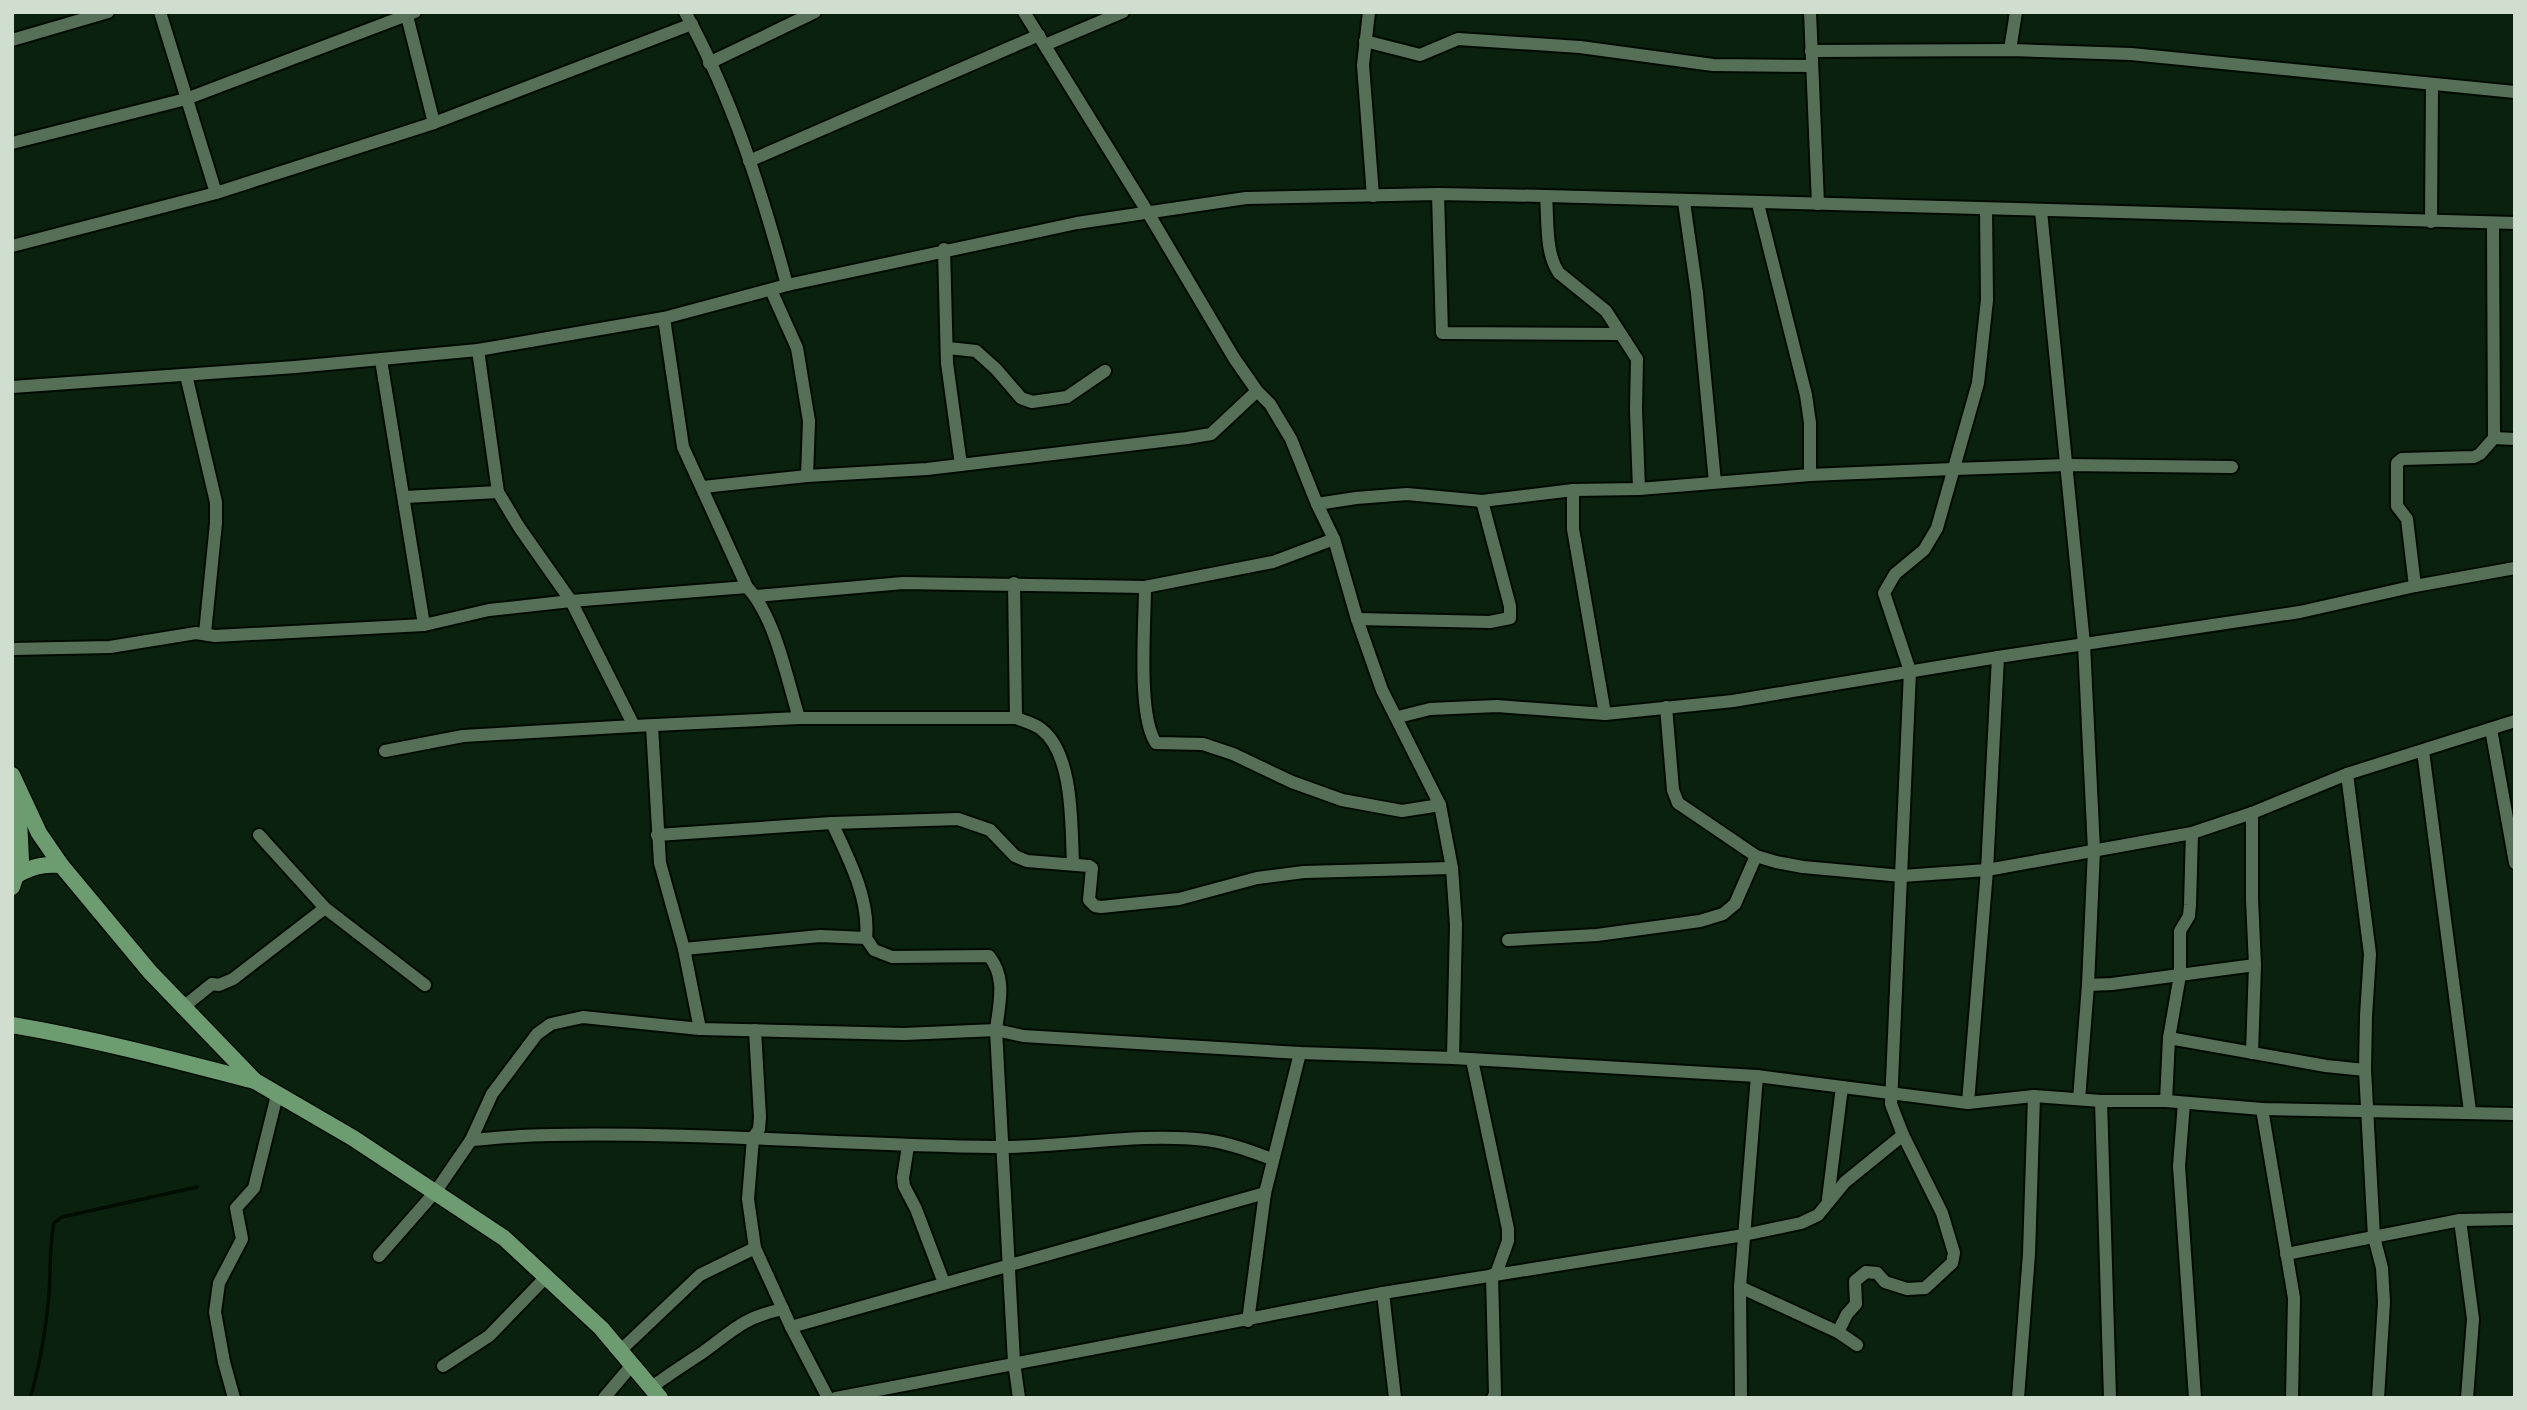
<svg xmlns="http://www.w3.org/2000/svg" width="2527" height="1410" viewBox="0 0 2527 1410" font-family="Jost,sans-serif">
<rect width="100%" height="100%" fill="#0a220d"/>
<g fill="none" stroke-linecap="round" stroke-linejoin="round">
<!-- stream -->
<path stroke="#000d00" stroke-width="3.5" d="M30,1398C40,1365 46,1328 49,1294C51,1270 49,1247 54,1223L62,1217L197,1187"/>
<!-- minor casing -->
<g stroke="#000b00" stroke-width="16">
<g id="minor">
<path d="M160,12L216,193"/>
<path d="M406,12L434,123"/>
<path d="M685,12C732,97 762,192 787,285"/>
<path d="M1024,12L1147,211L1234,358L1257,391L1270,404L1291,439L1317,504L1334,539L1357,619L1382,690L1440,805L1452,868L1456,925L1453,1058"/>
<path d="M1369,12L1363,65L1373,196"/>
<path d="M1810,12L1818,204"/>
<path d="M12,40L108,12"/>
<path d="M1365,41L1420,55L1458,39L1580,47L1713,65L1811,66"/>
<path d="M1045,45L1123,12"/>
<path d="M2010,50L2016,12"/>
<path d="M1811,51L2010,50L2131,54L2515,92"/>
<path d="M709,63L815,12"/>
<path d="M12,143L186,99L415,12"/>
<path d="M749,161L1039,35"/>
<path d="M1438,194L1442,333L1620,334"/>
<path d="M1546,196C1548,220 1545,253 1559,273L1606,311L1637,359L1636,409L1639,489"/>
<path d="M1684,202L1697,293L1715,482"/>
<path d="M1758,204L1806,395L1810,423V475"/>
<path d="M2041,211L2084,644L2094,850L2088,985L2079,1099"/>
<path d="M2431,222L2432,85"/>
<path d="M12,246L216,193L434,123L692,24"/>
<path d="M944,249L947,363L961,465"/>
<path d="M771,290L797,348L809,421L807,476"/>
<path d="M664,318L683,447L747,587C775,616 787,679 799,718"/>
<path d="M948,348L976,351L996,369L1021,398L1032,402L1067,397L1105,371"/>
<path d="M478,350L498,492"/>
<path d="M381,360L424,625"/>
<path d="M186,375L216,502V523L205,633"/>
<path d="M12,387L295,367L478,350L664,318L787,285L1077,223L1246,198L1438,194L1546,196L2515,223"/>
<path d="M2494,438L2515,439"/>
<path d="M703,487L807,476L927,469L1187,438L1211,434L1257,391"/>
<path d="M1573,490V529L1605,714"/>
<path d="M405,497L498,492L519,527L571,601L634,726"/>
<path d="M1317,504L1356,498L1407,494L1482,501L1573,490L1639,489L1810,475L1953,469L2067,465L2232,467"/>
<path d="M1014,583L1016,718"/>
<path d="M2415,586L2407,519L2397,506V463L2402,459L2474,457L2480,454L2494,438L2493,223"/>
<path d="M1145,587C1145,623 1137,716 1156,743L1203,744L1233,754L1292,782L1342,800L1402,811L1440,805"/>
<path d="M756,596L903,583L1145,587L1273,562L1334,539"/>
<path d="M1357,619L1490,622L1510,618V606L1482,501"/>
<path d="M12,649L110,647L196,633L215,636L424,625L489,610L571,601L747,587"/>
<path d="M1666,707L1673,790L1678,803L1756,856L1776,862L1803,867L1902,876L1987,870L2192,833L2252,813L2347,774L2515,721"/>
<path d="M1398,717L1430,709L1497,706L1605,714L1733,701L1998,657L2300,612L2415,586L2515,568"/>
<path d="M652,726L660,863L684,949L700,1029"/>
<path d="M2491,729L2515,863"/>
<path d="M385,751L463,736L634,726L799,718H1016C1024,721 1035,724 1041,729C1074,754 1071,826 1073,864"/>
<path d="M2423,751L2470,1111"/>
<path d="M2347,774L2370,954L2366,1016L2365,1070L2374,1237L2382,1268L2384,1302L2378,1398"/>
<path d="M259,835L325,908L425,985"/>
<path d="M657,835L832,823L958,819L990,830L1015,856L1027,861L1089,866L1092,868L1089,900L1095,906L1101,907L1179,899L1257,878L1304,872L1452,868"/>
<path d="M866,938L874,950L892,957L989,956C1007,978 999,1004 996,1030L1014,1362L1019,1398"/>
<path d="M1508,940L1597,935L1700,921L1723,914L1735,904L1756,856"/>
<path d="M684,949L820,936L866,938C870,899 848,857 832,823"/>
<path d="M2088,985L2112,984L2255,965"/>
<path d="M182,1008L212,984L219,985L233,979L325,908"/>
<path d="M755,1030L760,1117L759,1129L753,1138L748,1199L755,1248L791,1327L828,1398"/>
<path d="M2169,1038L2326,1066L2365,1070"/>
<path d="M2252,1053L2255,965L2252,899V813"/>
<path d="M1472,1060L1508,1229V1241L1496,1274"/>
<path d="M2101,1101L2110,1398"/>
<path d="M2166,1101L2169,1038L2180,975V931L2189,916L2190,905L2192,833"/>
<path d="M1968,1103L1987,870L1998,657"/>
<path d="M2184,1103L2179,1166L2195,1398"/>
<path d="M2262,1109L2294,1298L2292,1398"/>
<path d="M471,1140C497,1138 524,1135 550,1135C698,1132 846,1145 994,1147C1065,1148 1135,1132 1206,1140C1229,1143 1250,1151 1272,1159"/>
<path d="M908,1146L903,1178L904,1186L916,1209L944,1283"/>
<path d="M1828,1199L1842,1087"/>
<path d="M2460,1220L2473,1319L2467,1398"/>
<path d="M2286,1254L2460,1220L2515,1219"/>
<path d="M379,1256L436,1191L471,1140L492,1094L537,1034L551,1024L583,1017L700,1029L904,1034L996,1030L1023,1036L1300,1053L1453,1058L1757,1076L1968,1103L2034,1096L2101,1101H2166L2262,1109L2515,1114"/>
<path d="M1492,1275L1495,1394L1493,1398"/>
<path d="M1740,1287L1838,1332L1857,1345"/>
<path d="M1383,1293L1395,1398"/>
<path d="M1248,1321L1265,1193L1300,1053"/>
<path d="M791,1327L1265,1193"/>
<path d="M1838,1332L1847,1314L1856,1304L1855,1281L1866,1272L1877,1273L1885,1282L1907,1289L1925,1288L1952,1263L1954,1253L1942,1213L1903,1135"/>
<path d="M621,1350L700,1275L755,1248"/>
<path d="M443,1366L489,1336L547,1276"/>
<path d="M652,1387C668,1375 685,1364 702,1353C734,1330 742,1318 783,1309"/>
<path d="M234,1398L224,1362L215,1312L219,1283L242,1239L236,1208L254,1188L277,1095"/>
<path d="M604,1398L632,1365"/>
<path d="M836,1398L1383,1293L1744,1235L1801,1223L1818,1215L1845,1182L1903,1135L1891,1104L1910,671L1884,593L1895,574L1924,550L1937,528L1978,383L1987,300L1986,209"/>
<path d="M1741,1398L1740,1287L1757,1076"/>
<path d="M2018,1398L2029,1254L2034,1096"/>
</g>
</g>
<!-- major casing -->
<g stroke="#000b00" stroke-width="19">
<g id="major">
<path d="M12,775L39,833L61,865L150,972L255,1081L353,1138L504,1238L601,1328L660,1398"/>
<path d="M17,875C33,866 44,864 61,865"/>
<path d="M12,887L21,860L18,800"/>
<path d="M12,1025C95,1039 174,1060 255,1081"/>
</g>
</g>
<!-- minor -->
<use href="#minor" stroke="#567057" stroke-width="12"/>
<!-- major -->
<use href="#major" stroke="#6d9c71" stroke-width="16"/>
</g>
<!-- border -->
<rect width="2527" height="1410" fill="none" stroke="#d0ded0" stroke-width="28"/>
</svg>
